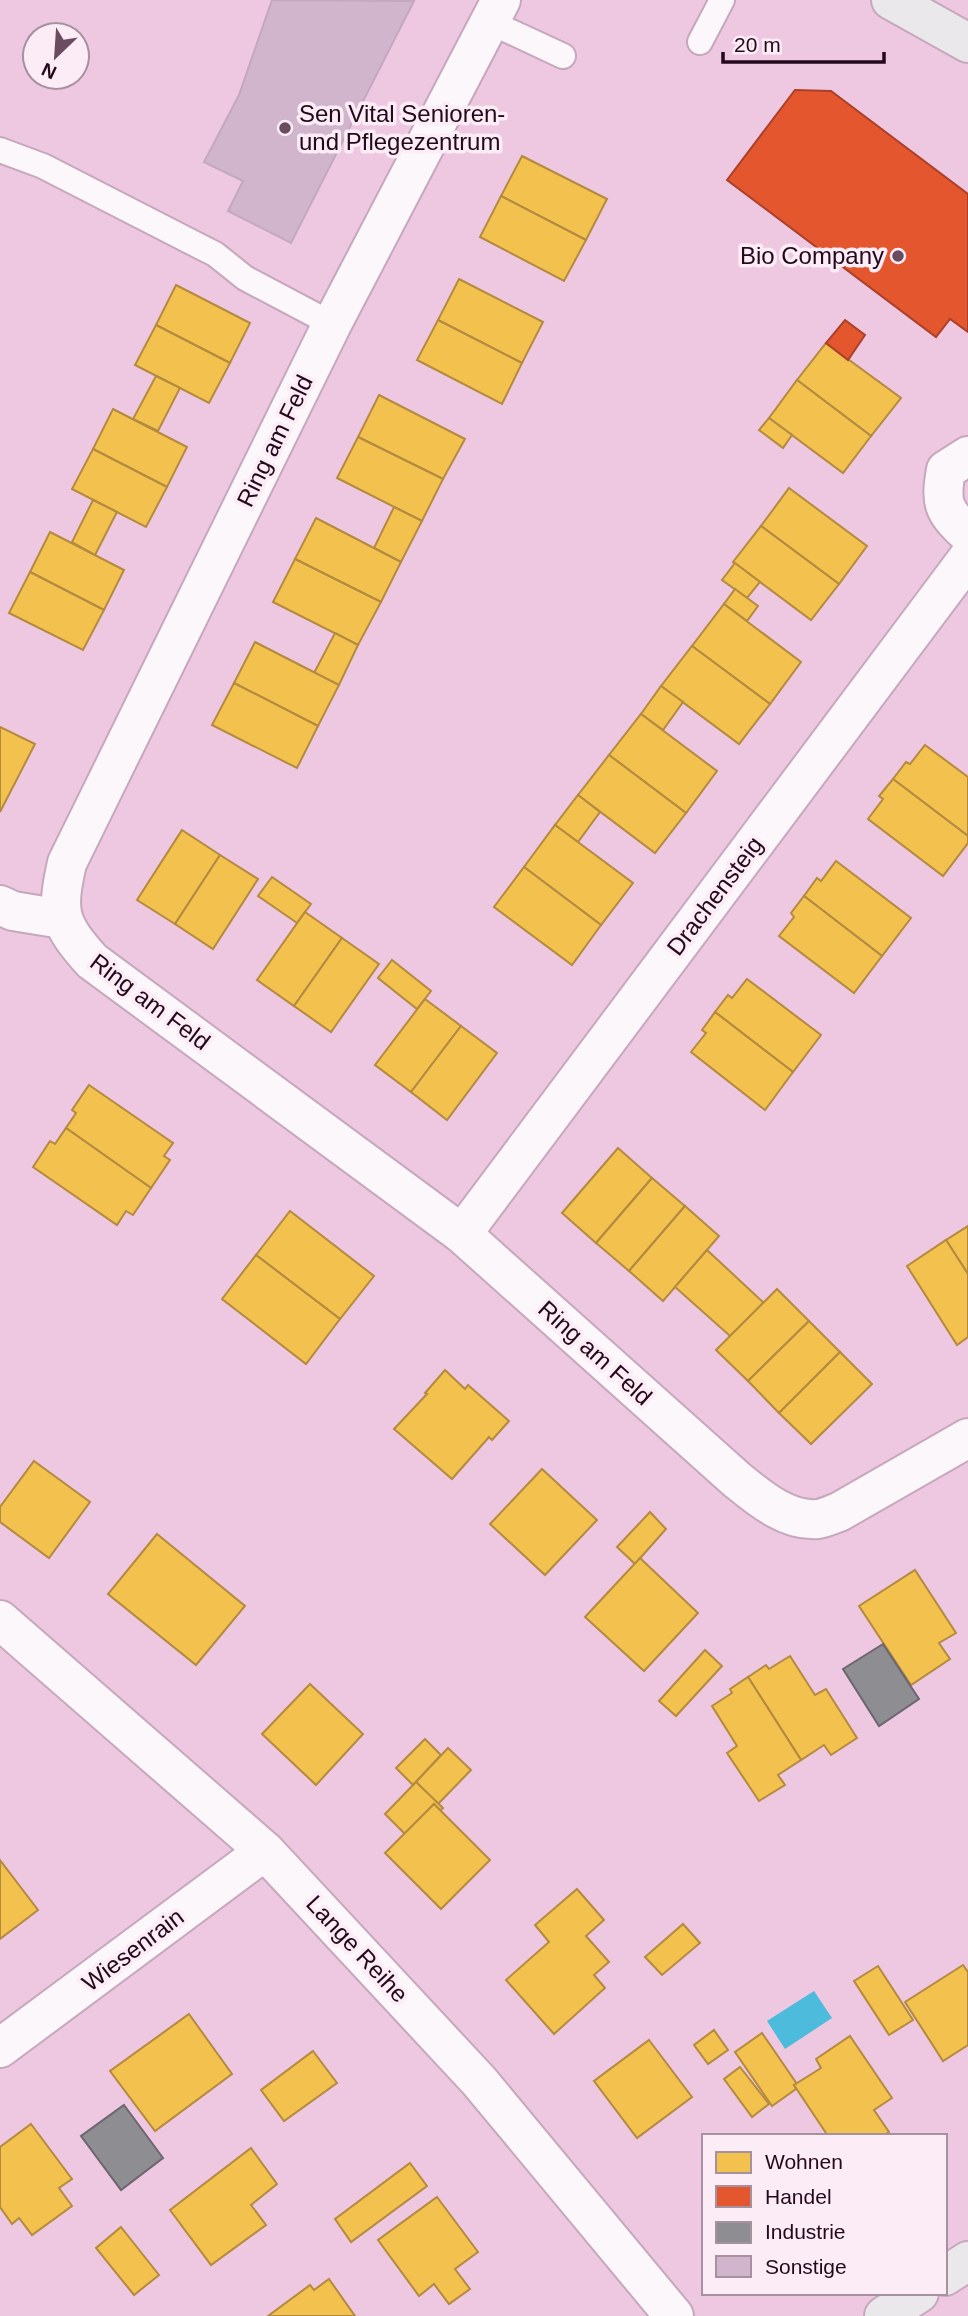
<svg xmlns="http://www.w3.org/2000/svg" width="968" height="2316" viewBox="0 0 968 2316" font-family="Arial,sans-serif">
<rect width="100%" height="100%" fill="#eec7e1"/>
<!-- water -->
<path fill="#4cbbdc" d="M814,1991L832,2018L785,2049L767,2021Z"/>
<!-- homes -->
<g fill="#f2c14e" stroke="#b48a3f" stroke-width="2">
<path d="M522,156L607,199L586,240L501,196Z"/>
<path d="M501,196L586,240L564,281L480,237Z"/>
<path d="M459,279L543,322L522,363L438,320Z"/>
<path d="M176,285L250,323L230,363L156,325Z"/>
<path d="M438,320L522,363L502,404L417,360Z"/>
<path d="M156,325L230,363L209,403L135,365Z"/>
<path d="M826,343L901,398L871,436L797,380Z"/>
<path d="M156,376L180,388L158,431L133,419Z"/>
<path d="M797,380L871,436L843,473L769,418Z"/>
<path d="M379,395L465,439L443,479L358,437Z"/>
<path d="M113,409L187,447L167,487L93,449Z"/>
<path d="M769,418L792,435L783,448L759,430Z"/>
<path d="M358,437L443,479L422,521L337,478Z"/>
<path d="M93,449L167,487L146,527L72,489Z"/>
<path d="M789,488L867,546L839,584L761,526Z"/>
<path d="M93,500L117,512L95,555L72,542Z"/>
<path d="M394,507L422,521L401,562L374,548Z"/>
<path d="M316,518L401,562L381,602L295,559Z"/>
<path d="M761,526L839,584L811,620L733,562Z"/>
<path d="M50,532L124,570L104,610L30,572Z"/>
<path d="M295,559L381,602L358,645L273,602Z"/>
<path d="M735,563L760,582L747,598L722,580Z"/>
<path d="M30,572L104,610L83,650L9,613Z"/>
<path d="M735,589L758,606L747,621L724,604Z"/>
<path d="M724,604L801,662L770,704L692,646Z"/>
<path d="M335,633L358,645L339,685L314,673Z"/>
<path d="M255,642L339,685L318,726L234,683Z"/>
<path d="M692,646L770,704L739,744L661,686Z"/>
<path d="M234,683L318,726L297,768L212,725Z"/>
<path d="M661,686L683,702L663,730L641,714Z"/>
<path d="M641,714L717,771L686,813L609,755Z"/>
<path d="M0,727L35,744L0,812Z"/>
<path d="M925,745L968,777V836L893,779L906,762L910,764Z"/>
<path d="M609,755L686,813L655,853L578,795Z"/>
<path d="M893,779L968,836V843L943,876L868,819L883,799L879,796Z"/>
<path d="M578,795L600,812L578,842L555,825Z"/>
<path d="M555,825L633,883L601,925L524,867Z"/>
<path d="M182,830L220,855L175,924L137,900Z"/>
<path d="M220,855L258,879L213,949L175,924Z"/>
<path d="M836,861L911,918L882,956L804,896L817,878L821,881Z"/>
<path d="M524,867L601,925L572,965L494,907Z"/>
<path d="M272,877L311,904L297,923L258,896Z"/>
<path d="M804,896L882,956L854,993L779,936L794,917L791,913Z"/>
<path d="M305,912L342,938L294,1006L257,980Z"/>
<path d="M342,938L379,964L331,1032L294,1006Z"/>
<path d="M392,960L431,991L417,1009L378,978Z"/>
<path d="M747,979L821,1035L793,1072L715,1012L728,995L732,998Z"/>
<path d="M425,999L461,1026L411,1092L375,1065Z"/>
<path d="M715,1012L793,1072L765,1110L691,1052L706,1033L702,1030Z"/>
<path d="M461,1026L497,1053L447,1120L411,1092Z"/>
<path d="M89,1085L173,1143L164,1156L170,1160L151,1188L66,1128L76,1113L72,1110Z"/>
<path d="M66,1128L151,1188L133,1215L126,1211L117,1225L33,1167L50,1141L55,1144Z"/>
<path d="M618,1148L652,1178L596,1243L562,1213Z"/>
<path d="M652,1178L685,1206L629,1271L596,1243Z"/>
<path d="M685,1206L719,1236L663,1301L629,1271Z"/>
<path d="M290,1211L374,1276L340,1319L256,1255Z"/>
<path d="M968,1226V1274L946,1240Z"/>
<path d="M946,1240L968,1274V1337L957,1345L907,1266Z"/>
<path d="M707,1250L764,1303L730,1336L675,1287Z"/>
<path d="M256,1255L340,1319L306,1364L222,1299Z"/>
<path d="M777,1289L809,1321L748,1381L716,1350Z"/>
<path d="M809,1321L840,1352L779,1413L748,1381Z"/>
<path d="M840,1352L872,1384L811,1444L779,1413Z"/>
<path d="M445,1370L465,1389L468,1385L509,1421L492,1440L489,1437L452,1479L394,1429L427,1394L425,1393Z"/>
<path d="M34,1461L90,1502L49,1558L0,1522V1507Z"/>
<path d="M542,1469L597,1520L545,1575L490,1524Z"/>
<path d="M650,1512L666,1529L635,1564L617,1547Z"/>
<path d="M157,1534L245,1606L196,1665L108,1594Z"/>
<path d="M640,1558L698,1613L644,1671L585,1617Z"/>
<path d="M915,1570L956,1633L939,1643L950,1659L911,1685L859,1606Z"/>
<path d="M705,1650L722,1666L676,1716L659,1701Z"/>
<path d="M790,1656L815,1695L826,1689L857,1738L831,1755L824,1745L801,1760L748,1677L766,1665L769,1669Z"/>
<path d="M748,1677L801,1760L778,1775L785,1785L759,1801L727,1753L737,1746L712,1706L732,1693L730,1689Z"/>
<path d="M310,1684L363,1734L316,1785L262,1734Z"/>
<path d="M425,1739L441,1755L413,1785L396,1768Z"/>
<path d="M448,1748L471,1770L438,1804L416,1782Z"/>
<path d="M416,1782L443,1808L440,1811L434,1804L405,1834L385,1814Z"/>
<path d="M434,1804L490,1860L441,1909L385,1853Z"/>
<path d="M0,1860L38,1910L0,1939Z"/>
<path d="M577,1889L604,1920L586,1936L609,1962L594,1975L605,1988L554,2034L506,1980L549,1942L535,1925Z"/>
<path d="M683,1924L700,1943L662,1975L645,1957Z"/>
<path d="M963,1965L968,1972V2045L943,2061L905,2002Z"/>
<path d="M878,1966L913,2020L889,2035L854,1981Z"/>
<path d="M189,2014L232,2074L155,2131L110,2071Z"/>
<path d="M714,2030L728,2050L708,2064L694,2045Z"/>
<path d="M762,2033L797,2084L794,2085L796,2089L772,2106L735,2052Z"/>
<path d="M850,2036L892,2098L874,2110L889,2132L883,2136H828L794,2085L821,2068L816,2059Z"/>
<path d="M649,2040L692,2097L637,2138L594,2081Z"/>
<path d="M313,2051L337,2083L284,2121L261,2090Z"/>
<path d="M740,2067L769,2104L752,2117L724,2079Z"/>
<path d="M31,2124L72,2179L59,2188L72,2206L32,2235L19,2218L12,2224L0,2207V2147Z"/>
<path d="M251,2148L277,2184L251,2205L266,2225L211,2265L170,2210Z"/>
<path d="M410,2163L427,2186L351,2242L335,2219Z"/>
<path d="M437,2197L478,2252L455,2269L470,2289L449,2304L434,2284L419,2296L378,2240Z"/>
<path d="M121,2227L159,2275L134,2295L96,2248Z"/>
<path d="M329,2279L355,2316H268L310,2285L314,2290Z"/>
</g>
<!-- shops -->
<g fill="#e4572e" stroke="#aa4029" stroke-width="2">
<path d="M795,90L831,91L968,194V332L950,319L936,337L727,180Z"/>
<path d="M845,320L865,335L848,360L826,343Z"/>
</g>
<!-- industry -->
<g fill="#8d8d92" stroke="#6d656f" stroke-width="2">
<path d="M883,1644L919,1699L879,1726L843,1669Z"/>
<path d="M124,2105L163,2158L121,2190L81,2136Z"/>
</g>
<!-- building -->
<path fill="#d0b5cd" stroke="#c3a8c0" stroke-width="2" d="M272,0L414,1L291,243L228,211L243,181L204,162L239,95Z"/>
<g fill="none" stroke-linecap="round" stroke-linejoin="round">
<!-- lane casing -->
<g stroke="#c6a8bd" stroke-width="28">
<g id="lane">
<path d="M490,22L563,56"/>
<path d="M700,42L722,0"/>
<path d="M0,150L43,166L199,246L215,254L245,278L332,324"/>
</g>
</g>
<!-- street casing -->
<g stroke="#c6a8bd" stroke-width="42">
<g id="street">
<path d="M501,0L332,324L67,863C56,912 58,923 92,961L462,1234L736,1479C758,1497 787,1522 818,1519C825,1518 833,1514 839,1512L968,1438"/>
<path d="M968,456L946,470C940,503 943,511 968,534"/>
<path d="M0,905L13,911L62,919"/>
<path d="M462,1234L968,558"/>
<path d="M0,1620L265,1851L479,2081L674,2316"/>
<path d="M0,2048L265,1851"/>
</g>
</g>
<!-- secondary casing -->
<g stroke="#c6a8bd" stroke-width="42">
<g id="secondary">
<path d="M891,0L968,43"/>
<path d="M945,2276L968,2261"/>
<path d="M884,2316L919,2293"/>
</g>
</g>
<!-- lane -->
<use href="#lane" stroke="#fcf7fa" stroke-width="24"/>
<!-- street -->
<use href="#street" stroke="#fcf7fa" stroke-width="38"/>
<!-- secondary -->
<use href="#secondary" stroke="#eae8ea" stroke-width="38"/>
</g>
<!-- markers -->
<g fill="#6a4c61" stroke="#fcecf6" stroke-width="2.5">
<circle cx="285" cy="128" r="7"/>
<circle cx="898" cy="256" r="7"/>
</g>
<g text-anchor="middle" stroke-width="7" stroke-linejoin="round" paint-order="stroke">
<!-- poi labels -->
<g font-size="24" fill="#23091c" stroke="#fcecf6" text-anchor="start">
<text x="299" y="122">Sen Vital Senioren-<tspan x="299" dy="28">und Pflegezentrum</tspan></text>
<text x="884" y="264" text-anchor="end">Bio Company</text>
</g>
<!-- street labels -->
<g font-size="24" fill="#23091c" stroke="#fcecf6">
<text transform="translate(275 441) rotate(-64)" y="8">Ring am Feld</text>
<text transform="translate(715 896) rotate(-53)" y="8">Drachensteig</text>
<text transform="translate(150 1002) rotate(37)" y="8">Ring am Feld</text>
<text transform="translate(595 1353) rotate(42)" y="8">Ring am Feld</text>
<text transform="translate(357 1949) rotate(47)" y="8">Lange Reihe</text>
<text transform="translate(133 1950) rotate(-37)" y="8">Wiesenrain</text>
</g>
</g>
<!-- legend -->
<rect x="702" y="2134" width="245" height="161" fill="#fcecf6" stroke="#a5919f" stroke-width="2"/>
<rect x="716" y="2152" width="35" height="21" fill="#f2c14e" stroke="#a5919f" stroke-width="2"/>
<text x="765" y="2169" font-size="21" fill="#23091c">Wohnen</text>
<rect x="716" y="2186" width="35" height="21" fill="#e4572e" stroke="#a5919f" stroke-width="2"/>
<text x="765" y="2204" font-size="21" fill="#23091c">Handel</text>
<rect x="716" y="2222" width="35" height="21" fill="#8d8d92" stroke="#a5919f" stroke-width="2"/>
<text x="765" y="2239" font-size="21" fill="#23091c">Industrie</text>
<rect x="716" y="2256" width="35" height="21" fill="#d0b5cd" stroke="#a5919f" stroke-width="2"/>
<text x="765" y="2274" font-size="21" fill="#23091c">Sonstige</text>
<!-- north arrow -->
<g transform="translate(56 56) rotate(205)"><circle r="33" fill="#fcecf6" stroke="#a5919f" stroke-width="2"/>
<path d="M0-5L12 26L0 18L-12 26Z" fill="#6a4c61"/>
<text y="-10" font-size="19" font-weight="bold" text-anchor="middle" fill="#23091c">N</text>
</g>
<!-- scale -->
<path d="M723 52v10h161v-10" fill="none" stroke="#23091c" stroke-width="3.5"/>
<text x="734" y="52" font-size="21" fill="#23091c" stroke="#fcecf6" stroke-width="5" paint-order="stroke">20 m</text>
</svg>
